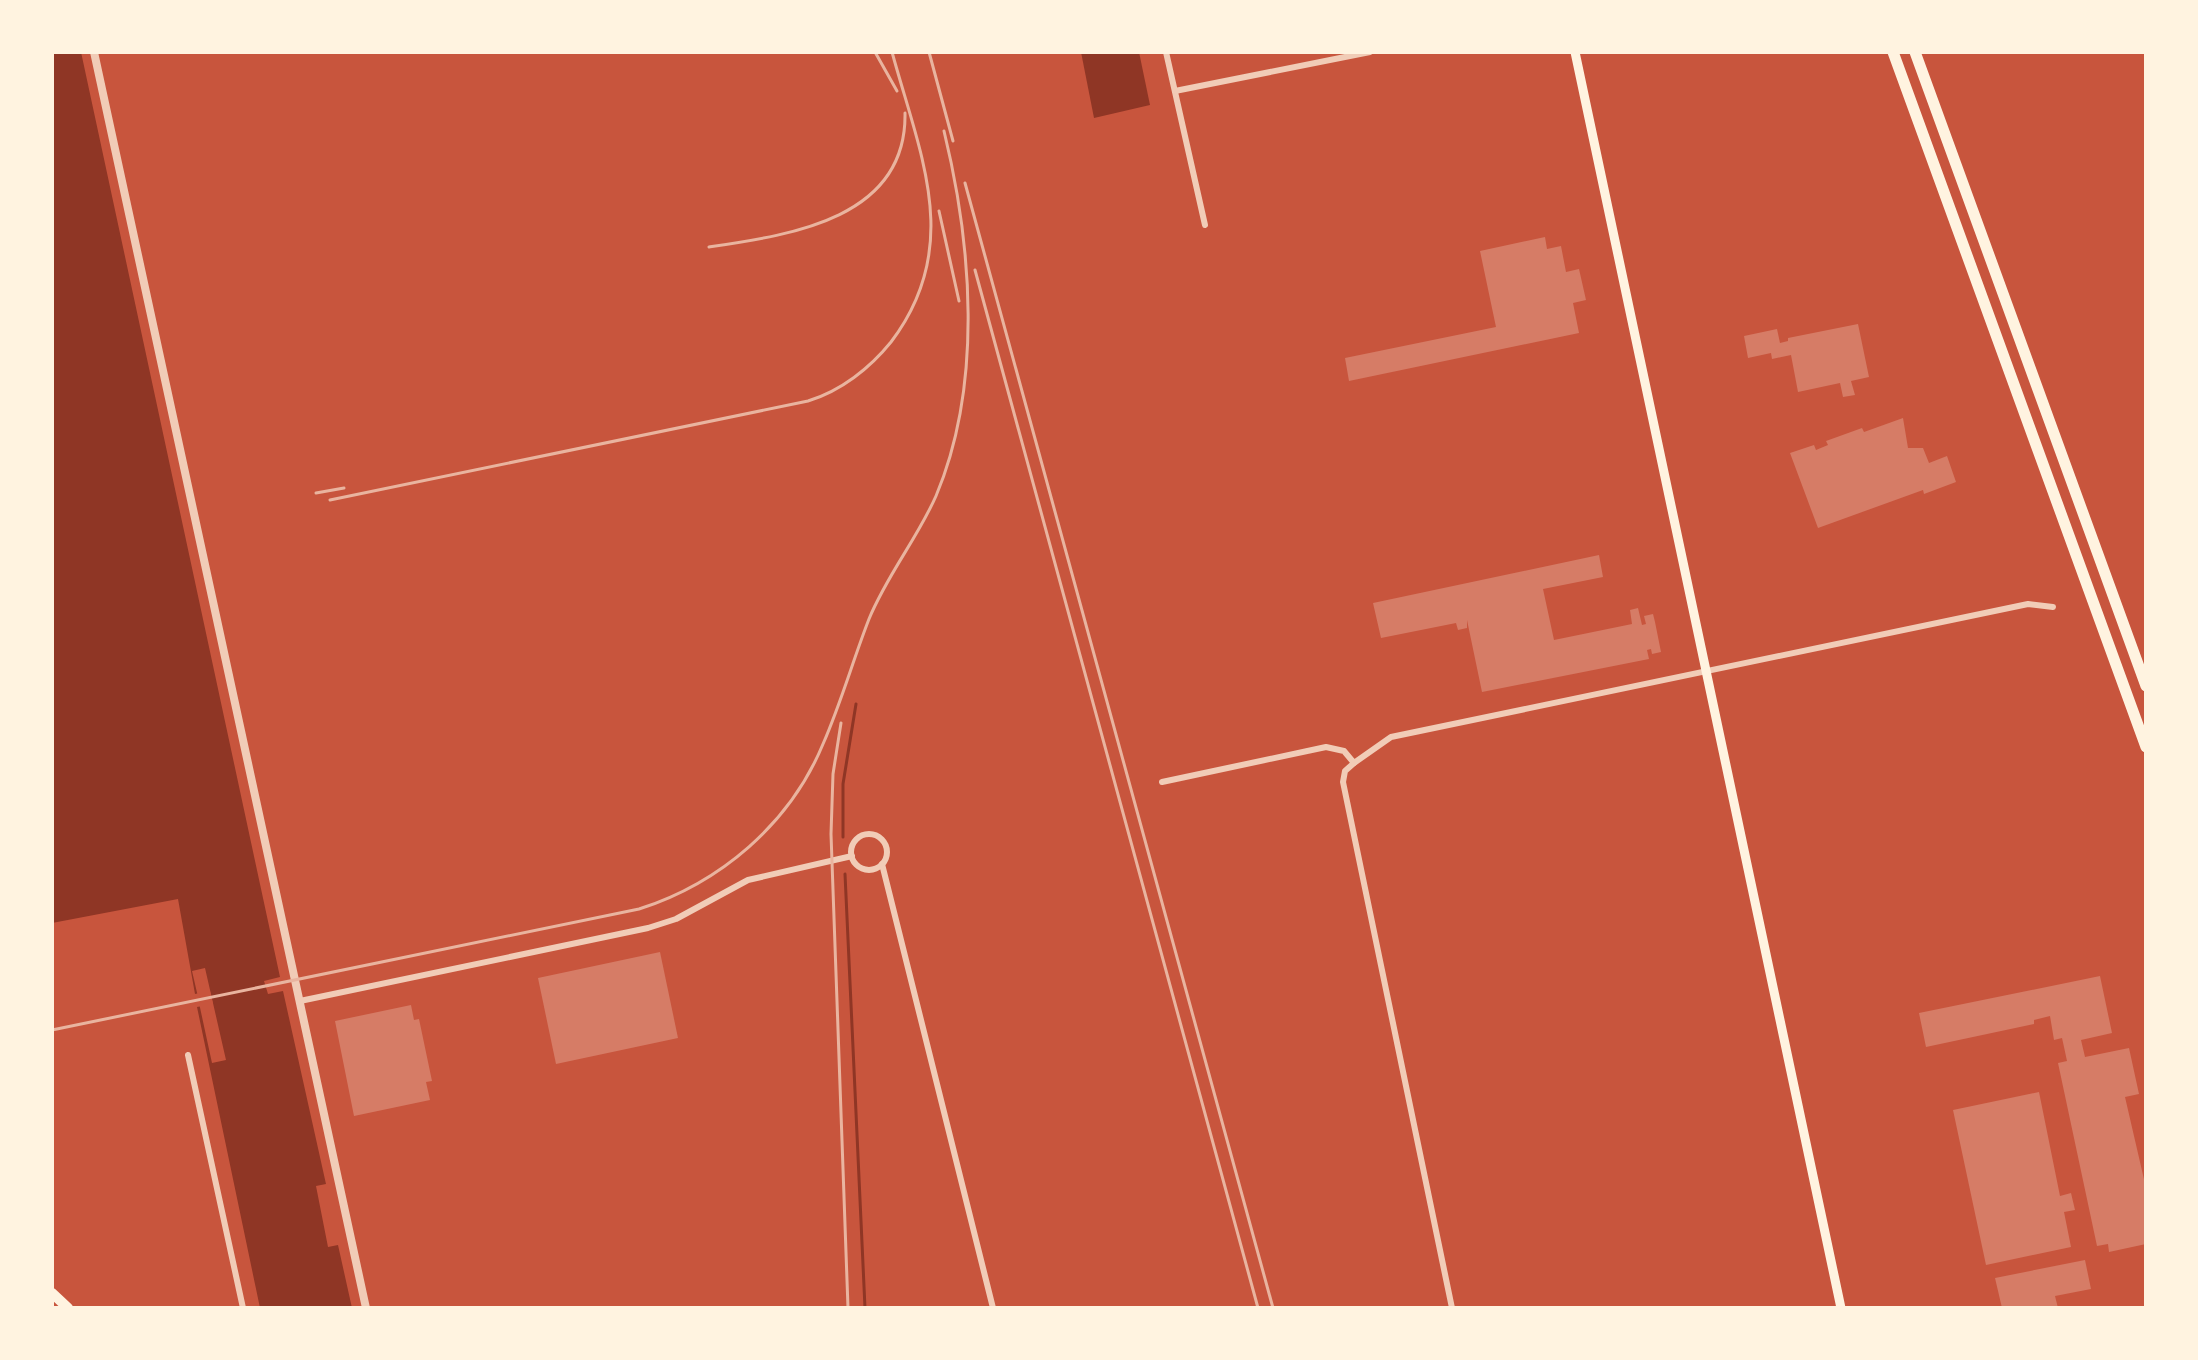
<svg xmlns="http://www.w3.org/2000/svg" width="2198" height="1360" viewBox="0 0 2198 1360" font-family="'Space Grotesk',sans-serif">
<rect width="100%" height="100%" fill="#c8553d"/>
<!-- water -->
<g fill="#8f3625">
<path d="M52,52H81L280,977L264,981L268,994L283,991L326,1184L316,1186L328,1247L338,1245L352,1308H260L197,1007L213,1004L210,991L195,994L178,899L52,923Z"/>
<path d="M1081,52H1139L1150,105L1094,118Z"/>
</g>
<!-- pier -->
<path fill="#c8553d" d="M205,968L226,1060L212,1063L199,1003L209,1001L207,995L198,997L192,971Z"/>
<g fill="none" stroke-linecap="round" stroke-linejoin="round">
<!-- stream -->
<g stroke="#8f3625" stroke-width="3">
<path d="M843,837V784L856,704"/>
<path d="M845,874L865,1308"/>
</g>
</g>
<!-- building -->
<g fill="#d67c66">
<path d="M1545,237L1547,249L1561,246L1566,272L1579,269L1586,300L1573,303L1579,333L1349,381L1345,358L1496,327L1480,251Z"/>
<path d="M1858,324L1869,377L1851,381L1855,395L1843,397L1840,383L1798,392L1791,355L1772,359L1771,353L1748,358L1744,336L1777,329L1780,343L1788,341V338Z"/>
<path d="M1903,418L1908,448H1923L1929,463L1947,456L1956,482L1924,494L1923,490L1818,528L1790,453L1814,445L1816,450L1828,445L1826,441L1862,428L1864,432Z"/>
<path d="M1599,555L1603,577L1543,589L1554,640L1632,624L1630,610L1638,608L1642,625L1646,624L1644,616L1653,614L1655,622L1661,652L1652,654L1651,649L1647,650L1649,659L1482,692L1467,620V628L1458,630L1456,623L1381,638L1373,603Z"/>
<path d="M660,952L678,1038L556,1064L538,978Z"/>
<path d="M2100,976L2112,1033L2081,1040L2085,1057L2129,1048L2139,1094L2125,1097L2146,1188V1244L2109,1252L2108,1244L2097,1246L2058,1063L2067,1061L2064,1047L2062,1038L2054,1040L2050,1016L2034,1020V1024L1926,1047L1919,1013Z"/>
<path d="M411,1005L414,1020L419,1019L432,1081L426,1082L430,1100L354,1116L335,1021Z"/>
<path d="M2039,1092L2060,1196L2071,1193L2075,1210L2064,1212L2071,1247L1986,1265L1953,1110Z"/>
<path d="M2085,1260L2091,1289L2055,1296L2058,1308H2002L1995,1278Z"/>
</g>
<g fill="none" stroke-linecap="round" stroke-linejoin="round">
<!-- minor -->
<g stroke="#f1ccb7" stroke-width="6">
<path d="M1166,52L1205,225"/>
<path d="M1175,91L1370,52"/>
<path d="M1354,763L1345,771L1343,782L1452,1308"/>
<path d="M1162,782L1326,747L1344,751L1354,763L1391,737L2028,604L2053,607"/>
<circle cx="869" cy="852" r="18"/>
<path d="M882,864L993,1308"/>
<path d="M300,1001L648,928L676,919L748,880L852,856"/>
<path d="M188,1055L243,1308"/>
</g>
<!-- tertiary -->
<path stroke="#f1ccb7" stroke-width="8" d="M94,52L366,1308"/>
<!-- secondary -->
<path stroke="#fff3e0" stroke-width="9" d="M1575,52L1841,1308"/>
<!-- primary -->
<path stroke="#fff3e0" stroke-width="10" d="M52,1293L68,1308"/>
<!-- motorway -->
<g stroke="#fff3e0" stroke-width="11">
<path d="M1893,52L2146,747"/>
<path d="M1915,52L2146,686"/>
</g>
<!-- rail -->
<g stroke="#e9b49f" stroke-width="3">
<path d="M875,52L897,91"/>
<path d="M929,52L953,141"/>
<path d="M965,183L1273,1308"/>
<path d="M939,211L959,301"/>
<path d="M709,247C790,235 907,219 905,113"/>
<path d="M975,270L1258,1308"/>
<path d="M316,493L344,488"/>
<path d="M330,500L808,401C841,391 870,368 891,342C964,246 920,155 892,52"/>
<path d="M841,723L833,774L831,834L848,1308"/>
<path d="M52,1030L639,909C720,883 790,824 823,744C841,703 853,660 869,619C887,575 917,539 936,496C983,384 972,246 944,131"/>
</g>
</g>
<!-- border -->
<rect width="2198" height="1360" fill="none" stroke="#fff3e0" stroke-width="108"/>
</svg>
